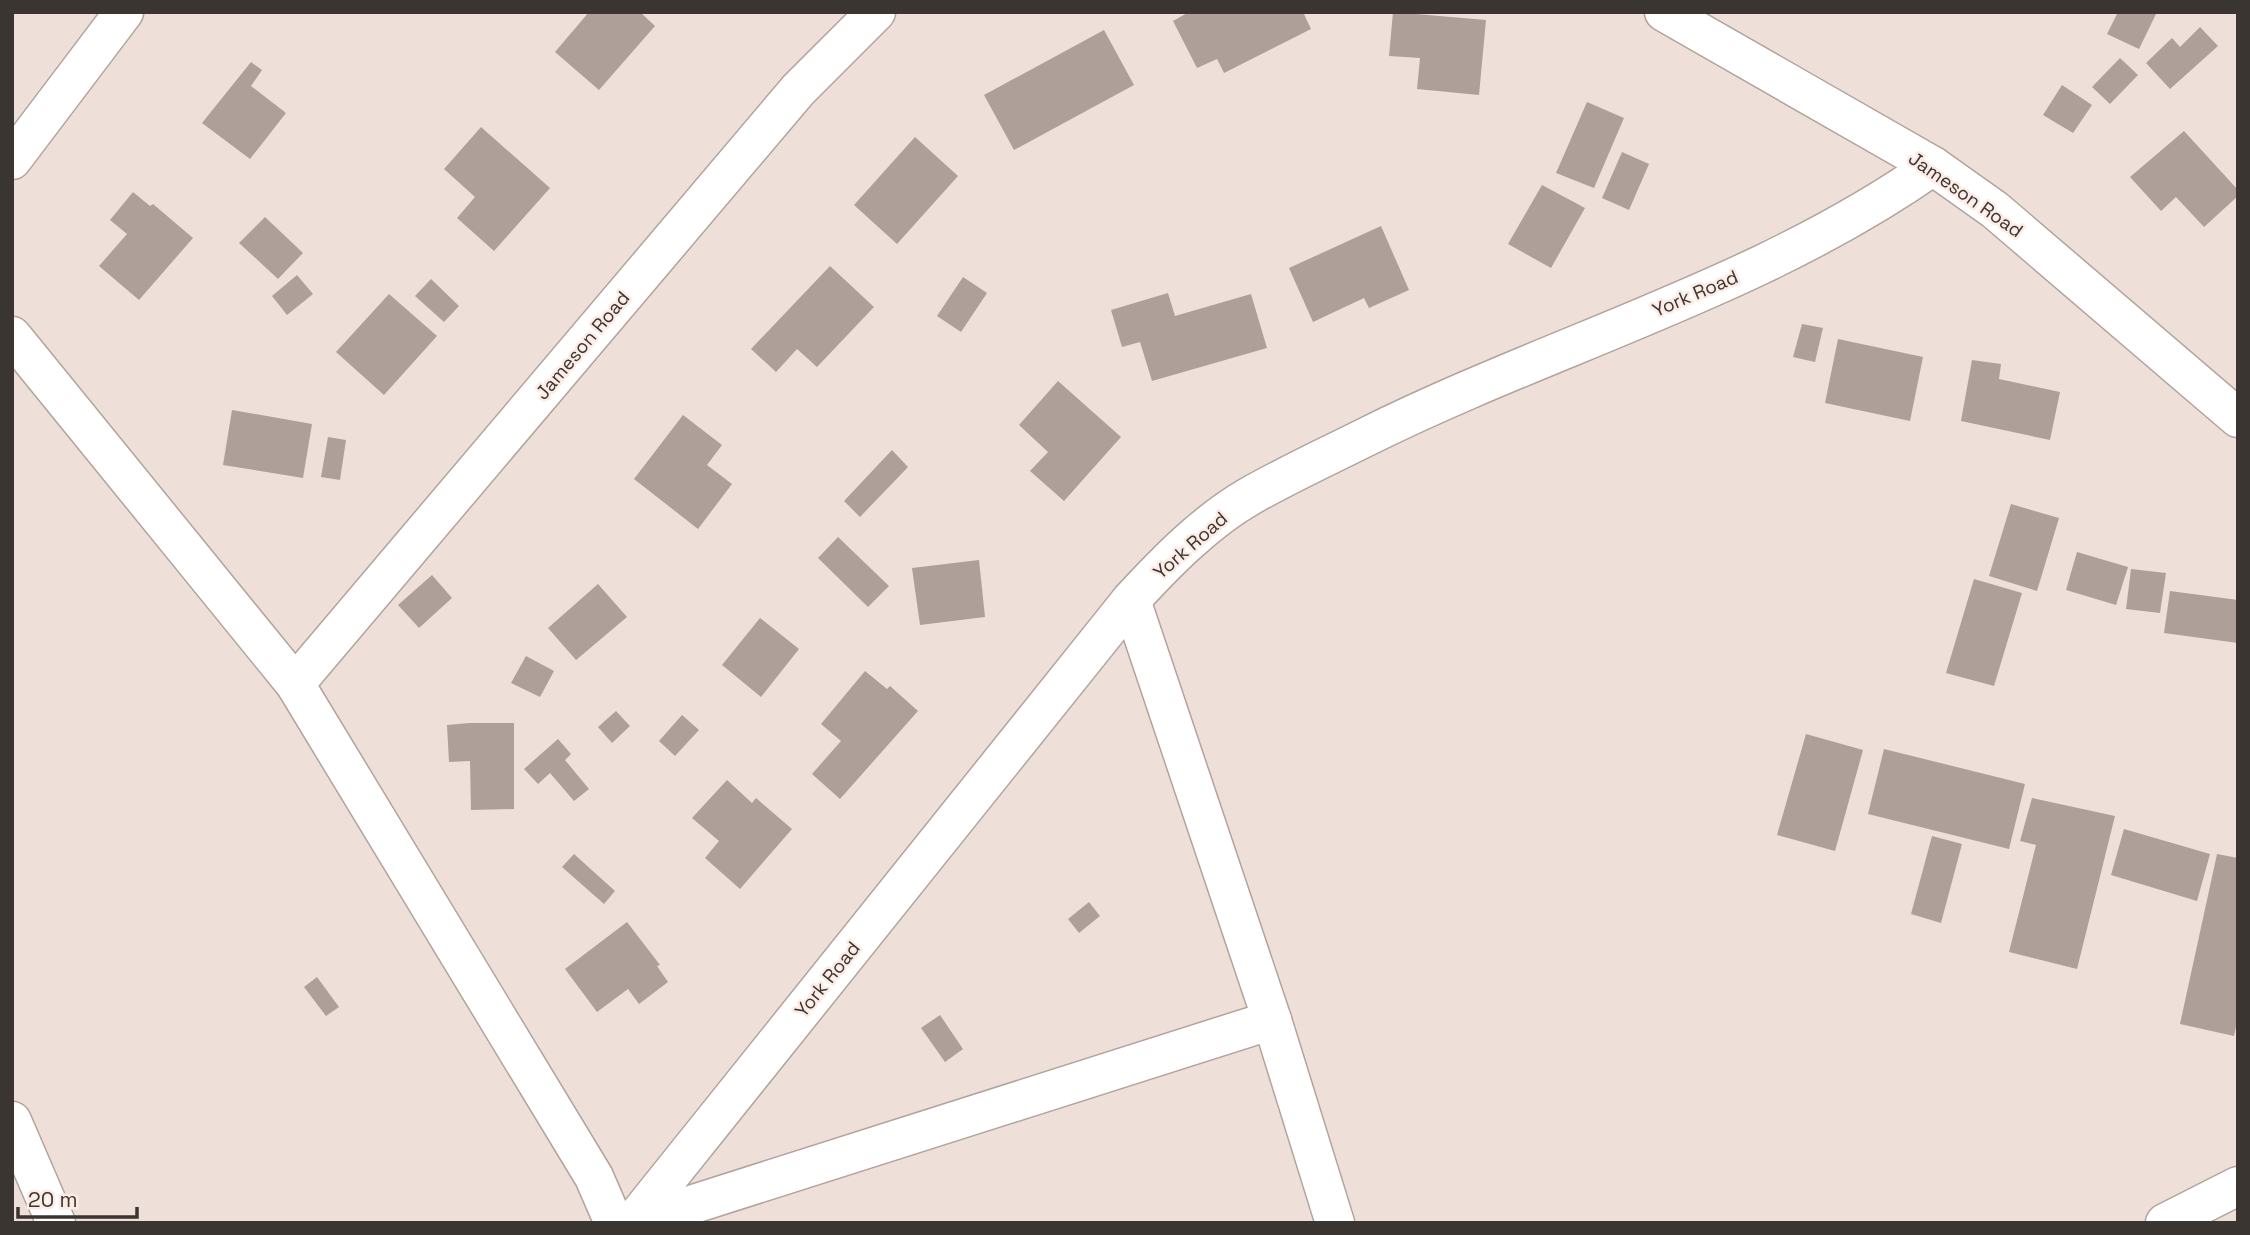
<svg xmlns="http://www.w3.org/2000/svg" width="2250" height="1235" viewBox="0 0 2250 1235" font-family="'Space Grotesk',sans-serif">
<rect width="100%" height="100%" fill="#eedfd8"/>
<!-- building -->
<g fill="#aea099">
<path d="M589,12H640L655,26L599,90L555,52Z"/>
<path d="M1189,12H1303L1311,29L1224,73L1217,59L1197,68L1173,21Z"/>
<path d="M1393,12L1486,20L1479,95L1417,89L1420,58L1389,56Z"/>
<path d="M2118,12H2157L2139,49L2107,34Z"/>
<path d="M2200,27L2218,46L2170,89L2146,63L2172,38L2180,47Z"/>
<path d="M1104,30L1134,85L1014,150L984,95Z"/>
<path d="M2120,58L2138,75L2110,104L2092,87Z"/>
<path d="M251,62L262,70L251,86L286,113L250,159L202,123Z"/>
<path d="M2062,85L2092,105L2073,133L2043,115Z"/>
<path d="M1587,102L1624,118L1594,188L1556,173Z"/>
<path d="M481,127L550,188L494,251L457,218L475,197L444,169Z"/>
<path d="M2184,131L2238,190V196L2204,227L2176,197L2161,211L2130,177Z"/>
<path d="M915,137L958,176L897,244L854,205Z"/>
<path d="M1622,152L1649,164L1629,210L1602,198Z"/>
<path d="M1542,185L1585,208L1551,268L1508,244Z"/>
<path d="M133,192L150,206L153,204L193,238L139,300L99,266L127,234L110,220Z"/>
<path d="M265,217L303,253L278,279L239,243Z"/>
<path d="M1381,226L1409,290L1369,308L1364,298L1313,322L1289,268Z"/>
<path d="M830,266L874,307L817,367L797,349L776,372L751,349Z"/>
<path d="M297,275L313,294L287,315L272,296Z"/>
<path d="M963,277L987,293L961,332L937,316Z"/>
<path d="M431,279L459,306L444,322L415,296Z"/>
<path d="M1168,293L1175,316L1251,294L1267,348L1152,381L1140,342L1122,347L1111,310Z"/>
<path d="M389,294L437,336L384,395L336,352Z"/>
<path d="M1802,324L1823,328L1815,362L1793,357Z"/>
<path d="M1838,339L1923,357L1910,421L1825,403Z"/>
<path d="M1972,360L2001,364L1999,379L2060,392L2050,440L1961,421Z"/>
<path d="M1058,381L1121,437L1064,501L1030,471L1048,452L1019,425Z"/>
<path d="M232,410L312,424L303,478L223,465Z"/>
<path d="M683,415L722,445L707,465L732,484L698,529L634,479Z"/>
<path d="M328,437L346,440L340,480L321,477Z"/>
<path d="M892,450L908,467L860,517L844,501Z"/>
<path d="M2011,504L2059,518L2037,591L1989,576Z"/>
<path d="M838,537L889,586L868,607L818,558Z"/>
<path d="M2077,552L2128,567L2116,605L2066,590Z"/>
<path d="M979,560L985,617L920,625L912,568Z"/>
<path d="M2131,569L2166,573L2160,613L2126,609Z"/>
<path d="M432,575L452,598L419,628L398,605Z"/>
<path d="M1974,579L2022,593L1994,686L1946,673Z"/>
<path d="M598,584L627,617L576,660L548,628Z"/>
<path d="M2170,591L2238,600V643L2164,633Z"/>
<path d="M760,618L799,649L761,697L722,665Z"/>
<path d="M526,656L554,671L540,697L511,683Z"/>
<path d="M865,671L887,689L890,686L918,711L840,799L812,774L841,741L821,724Z"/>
<path d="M616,711L630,726L612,743L598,727Z"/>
<path d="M682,715L699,730L675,756L659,741Z"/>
<path d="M470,723H514V809L471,810L470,761L449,762L447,725Z"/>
<path d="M1806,734L1863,750L1835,851L1777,835Z"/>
<path d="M558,739L571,754L565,760L589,789L574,801L550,773L538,784L524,769Z"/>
<path d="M1884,749L2025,784L2009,849L1868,814Z"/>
<path d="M727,780L752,803L756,798L792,829L740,889L705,858L719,841L692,818Z"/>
<path d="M2032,798L2115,816L2077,969L2009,952L2036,845L2020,841Z"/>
<path d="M2124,829L2210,854L2197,901L2111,875Z"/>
<path d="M1932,836L1962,844L1941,923L1911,914Z"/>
<path d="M574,854L615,891L604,904L562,867Z"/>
<path d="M2217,854L2238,858V1017L2234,1036L2180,1024Z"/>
<path d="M1089,902L1100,916L1079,933L1068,919Z"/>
<path d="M627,922L660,965L657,966L668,982L639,1004L628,989L597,1012L565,969Z"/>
<path d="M317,977L339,1007L326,1016L304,987Z"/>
<path d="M940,1015L963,1049L945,1062L921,1028Z"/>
</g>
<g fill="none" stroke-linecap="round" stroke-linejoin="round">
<!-- minor casing -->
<g stroke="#b2a49d" stroke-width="41">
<g id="minor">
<path d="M1664,12L1933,166L1995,210L2238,418"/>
<path d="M12,160L124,12"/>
<path d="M12,336L295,684L594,1177L614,1223"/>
<path d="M295,684L798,90L876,12"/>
<path d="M1272,1020L1335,1223"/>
<path d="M12,1121L56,1223"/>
<path d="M632,1223L1131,600C1166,562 1205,522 1250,496C1287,475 1326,457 1364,438C1552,344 1760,288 1933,166"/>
<path d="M634,1223L1272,1020L1131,600"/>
<path d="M2165,1223L2238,1186"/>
</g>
</g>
<!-- minor -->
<use href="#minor" stroke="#fff" stroke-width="38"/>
</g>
<g text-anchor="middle" stroke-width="5" stroke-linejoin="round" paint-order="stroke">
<!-- street labels -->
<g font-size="19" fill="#3b3532" stroke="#fcece5">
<text transform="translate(1966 194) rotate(35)" y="7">Jameson Road</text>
<text transform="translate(1695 293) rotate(-23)" y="7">York Road</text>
<text transform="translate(582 345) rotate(-50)" y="7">Jameson Road</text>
<text transform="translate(1190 545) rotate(-41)" y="7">York Road</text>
<text transform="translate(827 979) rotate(-51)" y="7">York Road</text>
</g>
</g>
<!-- border -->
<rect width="2250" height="1235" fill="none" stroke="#3b3532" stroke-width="28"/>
<!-- scale -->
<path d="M18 1207v10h119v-10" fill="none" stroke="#3b3532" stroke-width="3.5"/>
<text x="28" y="1207" font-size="21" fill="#3b3532" stroke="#fcece5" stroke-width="5" paint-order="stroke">20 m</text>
</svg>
